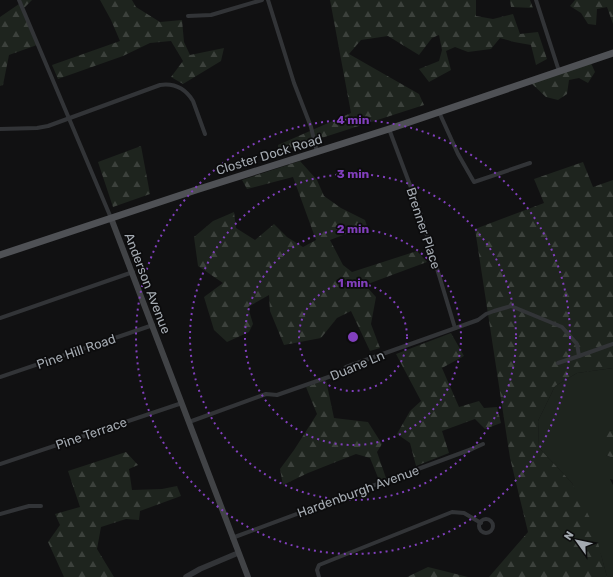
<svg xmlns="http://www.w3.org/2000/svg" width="613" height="577" viewBox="0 0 613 577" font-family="Rubik,sans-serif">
<defs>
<pattern id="forest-firs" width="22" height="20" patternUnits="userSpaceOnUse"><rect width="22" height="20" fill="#1e241e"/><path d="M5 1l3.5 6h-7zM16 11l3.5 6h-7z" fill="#3c413c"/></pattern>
</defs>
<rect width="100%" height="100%" fill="#111112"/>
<!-- grass -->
<path fill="#1e241e" d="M613,368V431L610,430L606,455L613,458V480L610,479L613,485V577H607L601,555L572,483L539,448L538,421L555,386L577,373Z"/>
<!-- forest -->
<g fill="url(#forest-firs)">
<path d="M18,0H32L22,10L37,45L9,55L3,85L0,86V17L19,4Z"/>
<path d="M100,0H132L136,7L160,22L182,20L184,42L190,55L224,48L221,61L183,84L171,77L183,61L171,41L150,43L123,56L58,79L52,65L120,41L111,20Z"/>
<path d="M330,0H476V16L493,19L513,14L520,34L538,32L547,59L536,65L531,45L514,42L500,38L491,49L468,52L455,47L446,51L451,70L429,82L419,69L439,61L442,50L439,35L432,38L419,55L388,36L361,40L349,54L419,94L424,105L278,152V145L351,113Z"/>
<path d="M510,0H530L533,8L511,7Z"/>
<path d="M575,0H613V24L607,7L597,9L596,25L588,24L581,13L570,6Z"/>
<path d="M591,63L595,72L588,83L579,78L569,80L567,94L558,100L546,97L531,83Z"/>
<path d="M141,146L150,194L113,207L98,162Z"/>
<path d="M300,161L317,180L324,196L341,208L365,220L367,226L330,240L343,265L352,272L417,251L427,262L365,285L376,297L371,324L380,348L370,351L351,311L337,318L321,338L284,345L270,311L269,295L248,307L253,324L249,332L227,342L214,330L204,297L223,283L198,266L194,237L213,221L234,212L236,228L255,240L274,224L287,237L303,247L316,240L293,177L247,189L242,180Z"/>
<path d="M583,162L593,187L613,180V368L577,373L555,386L538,421L539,448L572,483L593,524L607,577H489L528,532L510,458L475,229L544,203L534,179Z"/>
<path d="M451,333L464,356L442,368L459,407L479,401L484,408L497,407L501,423L485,429L475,419L442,431L449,453L416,466L410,443L397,434L410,411L421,401L396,354Z"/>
<path d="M326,380L334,418L368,422L382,444L377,452L386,478L379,480L370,458L356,454L308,473L283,485L280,469L294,450L317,414L306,387Z"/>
<path d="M609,430L613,431V458L606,455L603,443Z"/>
<path d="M126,452L138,465L129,469L132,490L162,489L177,486L181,496L140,511L139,520L126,519L101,527L97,549L114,577H64L48,542L60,525L55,514L80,507L68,471Z"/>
<path d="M428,567L468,577H407Z"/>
</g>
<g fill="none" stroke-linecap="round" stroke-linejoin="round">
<!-- minor -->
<g stroke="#323437" stroke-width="4">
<path d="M19,0L111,218"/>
<path d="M268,0L294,83L311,127L317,152"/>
<path d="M536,0L559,71"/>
<path d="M188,16L211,15L262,0"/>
<path d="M439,112L458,154L474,182L530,163"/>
<path d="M0,129L37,128L48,126L160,85C174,83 185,88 193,101L205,134"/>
<path d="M389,129L419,209L455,328"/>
<path d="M0,318L133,272"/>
<path d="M558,363L579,356"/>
<path d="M0,377L153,325"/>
<path d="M189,422L266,394L277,395L340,373L346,367L478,320L486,314L494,311L511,306L562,327L577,344L579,356L613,344"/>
<path d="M0,464L182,403"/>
<path d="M0,514L29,506H41"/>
<circle cx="486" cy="526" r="7"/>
<path d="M232,538L472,449L483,444"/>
<path d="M319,577L317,570L319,565L452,512L464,513L481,523"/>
</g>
<!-- tertiary -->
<path stroke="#323437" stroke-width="5.5" d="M186,577L200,569L238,553"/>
<!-- secondary -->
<path stroke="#414346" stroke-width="6" d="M111,218L248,577"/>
<!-- primary -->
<path stroke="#4f5155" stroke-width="7" d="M0,255L196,190L389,129L613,53"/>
</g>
<!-- distance rings -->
<g fill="none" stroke="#813fbd" stroke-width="2" stroke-dasharray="2 4">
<circle cx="353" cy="337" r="54"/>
<circle cx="353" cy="337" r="108"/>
<circle cx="353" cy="337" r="163"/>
<circle cx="353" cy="337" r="217"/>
</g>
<g text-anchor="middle" stroke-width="3.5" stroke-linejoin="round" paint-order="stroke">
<!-- street labels -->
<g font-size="13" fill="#a4aab1" stroke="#0c0c0d">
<text transform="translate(269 154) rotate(-17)" y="5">Closter Dock Road</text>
<text transform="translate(424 228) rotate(72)" y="5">Brenner Place</text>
<text transform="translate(148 283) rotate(69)" y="5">Anderson Avenue</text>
<text transform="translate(76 351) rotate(-19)" y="5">Pine Hill Road</text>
<text transform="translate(357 365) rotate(-23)" y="5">Duane Ln</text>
<text transform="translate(91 433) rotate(-19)" y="5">Pine Terrace</text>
<text transform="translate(358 491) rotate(-20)" y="5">Hardenburgh Avenue</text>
</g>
</g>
<circle cx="353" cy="337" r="6" fill="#813fbd" stroke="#0c0c0d" stroke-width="2"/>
<g font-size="12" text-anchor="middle" font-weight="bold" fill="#813fbd" stroke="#0c0c0d" stroke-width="3.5" stroke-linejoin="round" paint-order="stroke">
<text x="353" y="124">4 min</text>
<text x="353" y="178">3 min</text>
<text x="353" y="233">2 min</text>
<text x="353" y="287">1 min</text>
</g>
<!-- north arrow -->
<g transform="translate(577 541) rotate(303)" stroke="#0c0c0d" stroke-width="3" paint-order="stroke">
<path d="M0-3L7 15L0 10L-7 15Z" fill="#a4aab1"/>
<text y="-6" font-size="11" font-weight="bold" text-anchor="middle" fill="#a4aab1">N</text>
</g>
</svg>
